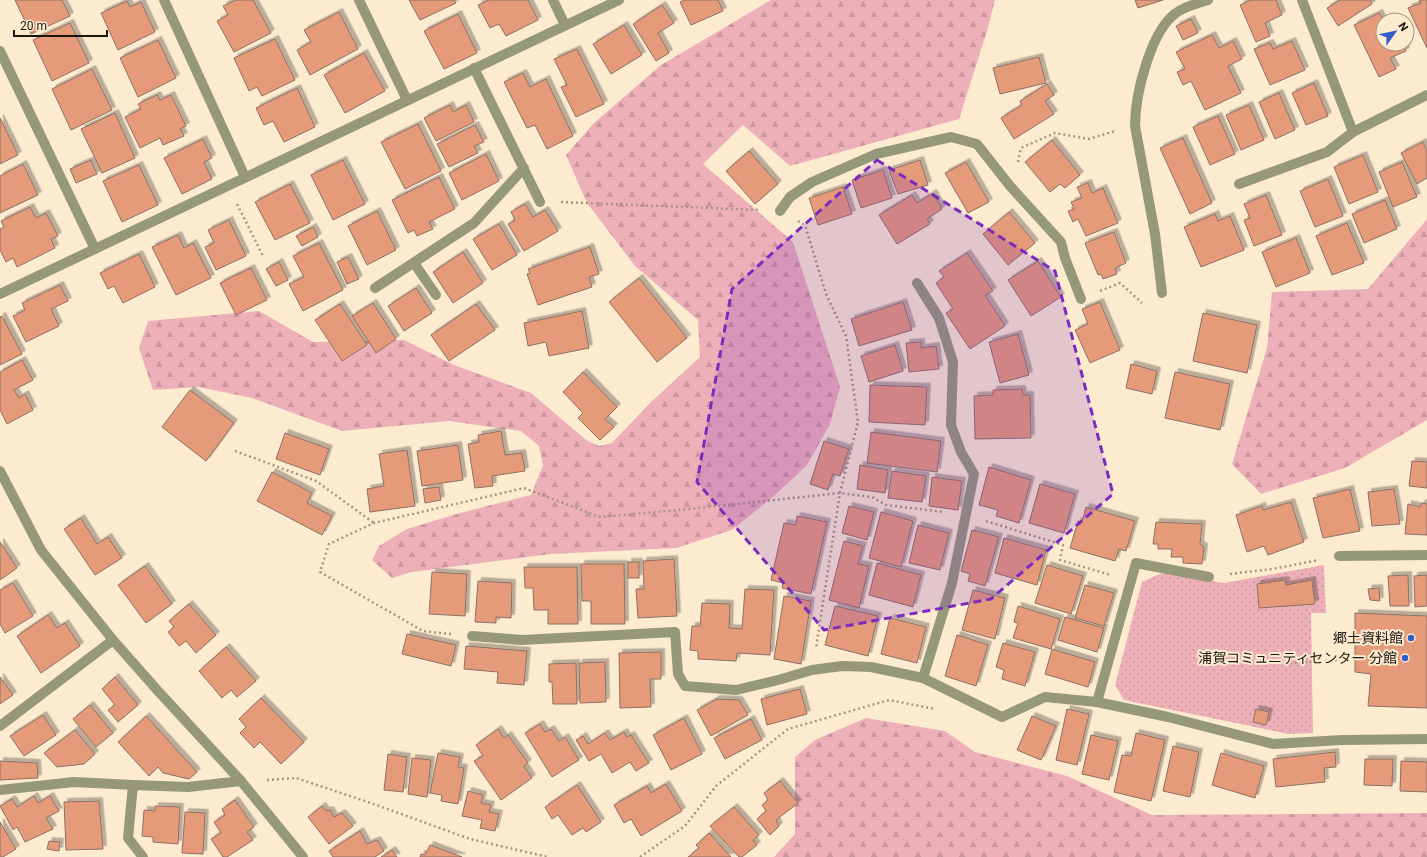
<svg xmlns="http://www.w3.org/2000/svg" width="1427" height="857" viewBox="0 0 1427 857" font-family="Roboto,'Noto Sans JP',sans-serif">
<defs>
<pattern id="grass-dots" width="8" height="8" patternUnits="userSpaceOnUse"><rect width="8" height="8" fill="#edb0b8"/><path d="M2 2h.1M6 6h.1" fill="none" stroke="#cb969d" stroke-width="1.8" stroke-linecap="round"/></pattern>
<pattern id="forest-firs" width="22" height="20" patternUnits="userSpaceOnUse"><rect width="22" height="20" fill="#edb0b8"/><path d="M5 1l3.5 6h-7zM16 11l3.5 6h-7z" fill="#cb969d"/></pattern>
<filter id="shadow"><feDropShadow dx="3.5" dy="-3.5" stdDeviation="0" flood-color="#0004"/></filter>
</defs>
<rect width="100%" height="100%" fill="#fdebd0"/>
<!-- grass -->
<path fill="url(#grass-dots)" d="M1324,565L1326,613H1311L1313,733L1289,734L1124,700L1115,685L1142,582L1162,573L1224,583Z"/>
<!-- forest -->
<g fill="url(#forest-firs)">
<path d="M771,0H995L987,31L959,119L790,166L743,125L703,164L793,242L840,387L830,424L807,465L775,495L732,530L676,548L551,554L412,572L392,578L372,560L379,546L407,529L460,513L531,495L543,465L539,446L521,431L449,421L342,431L252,398L198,387L153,390L139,348L148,321L259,311L313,342L404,340L454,365L531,393L586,440L599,446L612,443L650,403L700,357L698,320L635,266L587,203L566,155L594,123L661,65Z"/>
<path d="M1427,219V420L1345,468L1261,494L1232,464L1267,348L1272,292L1368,289Z"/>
<path d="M866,718L945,731L975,752L1067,776L1152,815L1427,813V857H774L795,834V757L815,740Z"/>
</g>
<!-- building -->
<g fill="#e59a79" stroke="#8c7063" filter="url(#shadow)">
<path d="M15,0H62L70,16L31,34Z"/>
<path d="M236,0H253L271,33L234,52L217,21L228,15L223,6Z"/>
<path d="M409,0H454L456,3L420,20Z"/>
<path d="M489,0H528L538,20L506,36L499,24L490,28L478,5Z"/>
<path d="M684,0H718L723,11L691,25L680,2Z"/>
<path d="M1135,0H1163L1138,8Z"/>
<path d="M1251,0H1276L1282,15L1265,23L1270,36L1256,42L1240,5Z"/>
<path d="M1340,0H1370L1372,4L1338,26L1327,8Z"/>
<path d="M1419,0H1427V48L1408,8L1421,3Z"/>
<path d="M127,1L130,7L141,2L155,32L118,50L101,13Z"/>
<path d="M662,5L674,23L658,33L669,53L656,61L633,24Z"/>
<path d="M339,12L358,49L310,75L297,50L311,42L304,30Z"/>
<path d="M1379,13L1383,20V44H1403L1406,51L1390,58L1396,69L1379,77L1354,25Z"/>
<path d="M458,14L477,53L444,69L424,31Z"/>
<path d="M1191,19L1198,33L1183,40L1176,26Z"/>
<path d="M70,23L89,63L52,81L33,40Z"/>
<path d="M624,25L642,55L611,74L593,44Z"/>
<path d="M1212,35L1219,48L1233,41L1242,59L1228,66L1241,93L1205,110L1191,81L1183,85L1177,72L1185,69L1176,52Z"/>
<path d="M275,39L295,80L262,96L257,87L249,91L234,58Z"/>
<path d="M158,40L176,78L138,97L120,58Z"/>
<path d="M1292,41L1305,70L1270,85L1254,49L1270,43L1273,49Z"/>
<path d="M577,49L604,104L576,117L561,87L567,85L554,59Z"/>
<path d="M364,53L385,91L345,113L324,75Z"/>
<path d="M1039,57L1046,83L1000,94L993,68Z"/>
<path d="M92,69L112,110L71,130L52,89Z"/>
<path d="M523,73L530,87L546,79L573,136L547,149L535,125L527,128L504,82Z"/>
<path d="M1314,83L1328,116L1306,125L1292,93Z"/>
<path d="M1047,84L1054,95L1045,101L1054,114L1014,139L1001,118L1022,105L1020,101Z"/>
<path d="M297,88L315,127L284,142L273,121L264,125L256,108Z"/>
<path d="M1279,93L1295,130L1275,139L1259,102Z"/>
<path d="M157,95L160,100L171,95L186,126L180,129L184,136L163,145L160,138L140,148L125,117L141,109L138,104Z"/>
<path d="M450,105L453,112L466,105L474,122L436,141L424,118Z"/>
<path d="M1249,105L1264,140L1241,150L1226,115Z"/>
<path d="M115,113L135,158L102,173L81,129Z"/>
<path d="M1218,116L1235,154L1210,165L1193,127Z"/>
<path d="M0,118L18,155L0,164Z"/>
<path d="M418,124L441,171L405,189L381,142Z"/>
<path d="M475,125L484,142L474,146L478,153L449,167L437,144Z"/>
<path d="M1183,138L1212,203L1190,214L1160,148Z"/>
<path d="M203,139L212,158L204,162L212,179L182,194L164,158Z"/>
<path d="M1052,140L1080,175L1065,188L1060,184L1050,192L1025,162Z"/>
<path d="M1423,142L1427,151V178L1417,184L1401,153Z"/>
<path d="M749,151L778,184L755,204L726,171Z"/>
<path d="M486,154L499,181L462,200L449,173Z"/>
<path d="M1363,155L1378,192L1349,204L1334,167Z"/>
<path d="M91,160L97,174L76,183L70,169Z"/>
<path d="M343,160L365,204L333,220L311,175Z"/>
<path d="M920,160L928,185L898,194L889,170Z"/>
<path d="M966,162L989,202L968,213L945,173Z"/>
<path d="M1402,162L1417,197L1393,207L1379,172Z"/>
<path d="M23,164L38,195L0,213V176Z"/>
<path d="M139,165L158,205L122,222L103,181Z"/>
<path d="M883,170L892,198L861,208L852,180Z"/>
<path d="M439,177L455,209L429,222L433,229L417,236L414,230L408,233L392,200Z"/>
<path d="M1328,179L1343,216L1315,227L1300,191Z"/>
<path d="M1088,183L1092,193L1103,188L1118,223L1086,236L1078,219L1073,222L1068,211L1074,209L1071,202L1082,198L1077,187Z"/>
<path d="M290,184L310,223L275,240L255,202Z"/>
<path d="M843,187L852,214L818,225L809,198Z"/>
<path d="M933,193L942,209L927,219L930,224L897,244L879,215L912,195L917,203Z"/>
<path d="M1266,195L1282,235L1254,246L1244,220L1250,218L1244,204Z"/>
<path d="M1385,200L1397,229L1364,243L1352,214Z"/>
<path d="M525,204L533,217L545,210L558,231L524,251L508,224L515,220L511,212Z"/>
<path d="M30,207L36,218L46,213L58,236L51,239L55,248L17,267L13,258L6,262L0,250V229L4,227L1,221Z"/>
<path d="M377,211L396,250L367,265L348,226Z"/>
<path d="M1009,212L1035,243L1008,265L983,234Z"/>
<path d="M1215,214L1218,221L1230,216L1244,250L1201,267L1184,227Z"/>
<path d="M229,220L246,256L216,270L205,247L214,243L208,230Z"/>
<path d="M1347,223L1364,263L1332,275L1316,236Z"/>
<path d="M499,224L517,255L492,270L473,239Z"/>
<path d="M313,227L318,237L302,246L296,236Z"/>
<path d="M1114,232L1126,263L1115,268L1117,274L1103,279L1101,274L1098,275L1085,243Z"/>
<path d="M178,235L184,248L193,243L211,278L176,295L152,247Z"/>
<path d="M1296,238L1310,273L1276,287L1262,252Z"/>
<path d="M319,243L343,290L303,311L289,284L304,277L293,256Z"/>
<path d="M590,247L599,274L589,277L592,287L538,305L527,274L530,273L528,269Z"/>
<path d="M463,252L483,283L453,303L433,272Z"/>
<path d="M967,253L993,291L985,295L1005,326L970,349L946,313L953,309L936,283L944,277L939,271Z"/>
<path d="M139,254L155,287L123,303L114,286L108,289L100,273Z"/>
<path d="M348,257L359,279L347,284L337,262Z"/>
<path d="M1038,261L1061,297L1031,316L1008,280Z"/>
<path d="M279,262L288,280L276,286L266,269Z"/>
<path d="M251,268L267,300L236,315L220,283Z"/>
<path d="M639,278L687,338L657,362L609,302Z"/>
<path d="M60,285L68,301L51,309L59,326L26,342L13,316L25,310L22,303Z"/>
<path d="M416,288L432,313L404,331L388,306Z"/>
<path d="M903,302L912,330L859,346L851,319Z"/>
<path d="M1100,302L1120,350L1090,363L1075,330L1088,324L1082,309Z"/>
<path d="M373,303L396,339L376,353L352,316Z"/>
<path d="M340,304L367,345L342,361L315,320Z"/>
<path d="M476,304L495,330L449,361L431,335Z"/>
<path d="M582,311L589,348L549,356L546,342L528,346L524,323Z"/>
<path d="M1203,313L1257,325L1247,373L1193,361Z"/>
<path d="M2,316L22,354L0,365V317Z"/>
<path d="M1018,334L1029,375L1000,383L989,342Z"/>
<path d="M921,342V348L936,346L939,369L909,372L906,343Z"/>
<path d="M895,345L903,371L869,382L861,356Z"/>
<path d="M22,360L33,380L14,390L19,398L25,394L33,410L7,424L0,410V372Z"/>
<path d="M1131,364L1157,371L1152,394L1126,388Z"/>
<path d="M583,372L617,407L605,419L614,427L600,440L578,418L583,413L563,392Z"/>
<path d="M1175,372L1230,384L1220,430L1165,418Z"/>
<path d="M870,385L927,387L925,425L869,422Z"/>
<path d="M1022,389L1023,395H1030L1031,438L975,439L974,396L993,395V390Z"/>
<path d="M190,390L234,423L206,461L162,427Z"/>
<path d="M501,431L505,455L522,453L525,471L492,476L493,486L475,488L468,444L479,442L478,435Z"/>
<path d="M871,432L941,441L937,472L867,463Z"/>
<path d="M285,433L329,449L320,475L276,459Z"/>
<path d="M824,441L849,449L840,476L833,474L828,490L810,484Z"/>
<path d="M458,445L463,480L422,486L417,451Z"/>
<path d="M407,450L415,506L370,512L367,489L384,486L379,454Z"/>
<path d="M1412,461L1427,462V488L1409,486Z"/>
<path d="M860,465L888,470L885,493L857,489Z"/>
<path d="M989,467L1031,480L1019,523L996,516L998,510L979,505Z"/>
<path d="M892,471L926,476L922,502L888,498Z"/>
<path d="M272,472L312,493L307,503L332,516L322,535L257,501Z"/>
<path d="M932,477L962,481L958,510L929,506Z"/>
<path d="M1040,484L1075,494L1064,533L1029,523Z"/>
<path d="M439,487L441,500L425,503L423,489Z"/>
<path d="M1350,489L1360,531L1323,538L1313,498Z"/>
<path d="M1394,489L1400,524L1372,526L1368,492Z"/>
<path d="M1291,502L1304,542L1268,555L1264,546L1247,552L1236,515L1262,506L1263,510Z"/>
<path d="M1422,503L1427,504V535L1405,534L1408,504L1420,507Z"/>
<path d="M849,506L874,512L867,540L842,533Z"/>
<path d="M1086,507L1135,521L1126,551L1119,549L1115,561L1070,548L1078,521L1082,522Z"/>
<path d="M881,512L913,521L901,567L869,558Z"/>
<path d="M797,516L827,522L811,594L782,588L783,583L771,580L784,523L796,525Z"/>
<path d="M81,518L97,544L108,537L122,558L95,575L64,529Z"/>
<path d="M1156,522L1202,524L1200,544L1204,547L1202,564L1183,563V557H1171L1172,549H1158V544H1153Z"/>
<path d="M918,525L949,533L940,570L909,563Z"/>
<path d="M972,530L999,537L985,586L968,581L970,574L961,571Z"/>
<path d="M1004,538L1046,550L1037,585L995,573Z"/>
<path d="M844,541L863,546L858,564L869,566L859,608L829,600Z"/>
<path d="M0,542L17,568L0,580Z"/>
<path d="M674,559L677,616L638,618L636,589H644L643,561Z"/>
<rect x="628" y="562" width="11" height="16"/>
<path d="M877,563L921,575L913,607L869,595Z"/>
<path d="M581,564H624L625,624H591V601H582Z"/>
<path d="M1047,565L1083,576L1071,614L1035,603Z"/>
<path d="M145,566L172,604L146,623L118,585Z"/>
<path d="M524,567H577L578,624H548V610H534L533,588H525Z"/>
<path d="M432,572L467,574L465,616L429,614Z"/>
<path d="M1408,575L1409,606H1390L1388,576Z"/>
<path d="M1427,575V606L1415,607L1414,576Z"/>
<path d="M1285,580L1286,585L1312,580L1315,604L1259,608L1257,584Z"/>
<path d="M478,581L512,583L511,618L496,617V623L475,622Z"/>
<path d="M13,583L33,616L5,633L0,624V590Z"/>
<path d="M1085,585L1114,593L1104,626L1075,618Z"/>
<path d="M1379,588L1380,601L1370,600L1368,589Z"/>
<path d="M745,589L774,590L770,655L737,653L736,661L698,659V651L690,650L692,626H700L702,603L730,604L729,628L742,629Z"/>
<path d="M973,590L1005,598L995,639L962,630Z"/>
<path d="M784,596L811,601L801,664L774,659Z"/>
<path d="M189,604L216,635L196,653L186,641L179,646L168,632L174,627L169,621Z"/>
<path d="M835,606L878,616L868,656L825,645Z"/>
<path d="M1018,606L1060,619L1051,649L1013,638L1018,623L1014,622Z"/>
<path d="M1355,613L1427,616V708L1368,706L1371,674L1355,672Z"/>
<path d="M48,615L57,628L65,623L80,646L41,673L17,636Z"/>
<path d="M1065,617L1104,628L1097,652L1058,640Z"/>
<path d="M890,618L926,627L917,663L881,654Z"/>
<path d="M407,634L456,645L451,666L402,654Z"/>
<path d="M957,635L988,645L976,686L945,676Z"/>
<path d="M1003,643L1035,652L1025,686L1002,679L1004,670L996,667Z"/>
<path d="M466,646L527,651L524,685L497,683L498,672L464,669Z"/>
<path d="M226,647L256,681L237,697L231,690L222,698L199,671Z"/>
<path d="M1052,649L1095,662L1088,687L1045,674Z"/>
<path d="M661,652V679H650L651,707L620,708L619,653Z"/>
<path d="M605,662L606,702L580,703L579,663Z"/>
<path d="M576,663L577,704H553L552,682H549V664Z"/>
<path d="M0,677L13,695L0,704Z"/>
<path d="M115,677L138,705L118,722L108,710L115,705L102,689Z"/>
<path d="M800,689L807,714L767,725L761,699Z"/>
<path d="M261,698L304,742L281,764L260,742L254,748L240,733L246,727L239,719Z"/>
<path d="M717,699L739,700L748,715L711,736L697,710Z"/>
<path d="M90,705L113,733L96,747L73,719Z"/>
<path d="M1067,709L1089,714L1077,765L1056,760Z"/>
<path d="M1256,709L1269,712L1266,725L1253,722Z"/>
<path d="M43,715L56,735L24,756L10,736Z"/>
<path d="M146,716L197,772L189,779L163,773L158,767L149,776L118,742Z"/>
<path d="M1032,716L1056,726L1041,760L1017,750Z"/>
<path d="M684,718L702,754L671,770L653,735Z"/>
<path d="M751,719L762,740L725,759L714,738Z"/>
<path d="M540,724L545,732L551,729L559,741L565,737L579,760L552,777L525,733Z"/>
<path d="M498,729L504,738L508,735L528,763L524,766L532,778L501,800L474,761L483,756L476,745Z"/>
<path d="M75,730L95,754L84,764L57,767L44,753Z"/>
<path d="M624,732L627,737L631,735L649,763L636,771L630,762L612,773L601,754L589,761L576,740L583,736L588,744L605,733L610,740Z"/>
<path d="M1136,733L1165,740L1151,801L1114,792L1122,755L1131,756Z"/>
<path d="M1091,735L1118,741L1109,780L1082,774Z"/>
<path d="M1173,746L1199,752L1190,797L1163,791Z"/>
<path d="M1335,752L1336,767L1324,768L1325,782L1276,787L1273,759Z"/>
<path d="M438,753L460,757L458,767L464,768L458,804L441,801L442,795L430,793Z"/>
<path d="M1221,753L1264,766L1255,798L1212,785Z"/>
<path d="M388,754L407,757L403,792L384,790Z"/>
<path d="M412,758L431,760L427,797L408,794Z"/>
<path d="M1365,759H1393L1392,786L1364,785Z"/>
<path d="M0,761L37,763L38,778L0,780Z"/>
<path d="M1401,761L1427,762V792L1400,791Z"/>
<path d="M780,781L798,803L776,820L779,826L770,835L757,819L766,811L762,805L768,800L764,793Z"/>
<path d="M666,784L682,811L641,836L631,819L624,823L614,805L647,786L651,793Z"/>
<path d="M577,785L601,822L586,832L583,828L572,835L558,815L552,819L545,807Z"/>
<path d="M468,791L483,795L481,803L491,805L489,812L499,814L495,831L480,828L482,820L462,816Z"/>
<path d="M34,796L38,803L50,796L59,811L46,818L53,829L25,842L17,827L13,830L0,806L12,799L17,807Z"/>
<path d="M235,800L254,827L247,832L253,840L227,857H223L211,839L221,833L214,822L225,815L222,809Z"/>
<path d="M99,801L103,849L66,850L64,802Z"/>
<path d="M155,806L180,807L178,844L153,842V837L142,836L144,810L155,811Z"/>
<path d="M322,806L326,811L330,810L334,817L342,813L353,826L329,844L308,817Z"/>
<path d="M734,807L759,835L753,840L757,845L742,857H739L710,826Z"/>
<path d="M185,812L205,813L203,854L182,853Z"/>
<path d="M0,822L16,849L3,857H0Z"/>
<path d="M360,831L367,844L377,840L384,851L375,857H333L329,851Z"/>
<path d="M709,833L731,857H688L699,848L696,845Z"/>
<path d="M49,841L60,842L59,851L47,849Z"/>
<path d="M430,845L462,857H420L421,854L425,855Z"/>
<path d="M392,850L397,857H381Z"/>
</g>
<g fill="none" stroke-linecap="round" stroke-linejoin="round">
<!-- path -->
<g stroke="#a59783" stroke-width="2.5" stroke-dasharray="2 3" stroke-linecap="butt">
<path d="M1018,162L1021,148L1055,133L1089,139L1115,131"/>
<path d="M561,202L759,210"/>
<path d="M237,204L263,256"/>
<path d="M798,221L805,225L826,294L846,336L858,422L840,493L816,648"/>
<path d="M1100,291L1120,283L1142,303"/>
<path d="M235,451L316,481L374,523"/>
<path d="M986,521L1063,545L1060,560L1111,575"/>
<path d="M1230,574L1272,569L1319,560"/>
<path d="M451,634L423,631L320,572L329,544L374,523L524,488L600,517L690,509L840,493L872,497L886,505L944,512"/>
<path d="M1290,663L1341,660"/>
<path d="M267,780L296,778L368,802L470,839L548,857"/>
<path d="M640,857L685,826L716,786L788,729L889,700L935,709"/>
</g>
<!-- service -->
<g stroke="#959979" stroke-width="10">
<path d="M1239,184L1327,152L1353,132"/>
<path d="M780,211L790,197L812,182L876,154L951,137L977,144L1010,186L1061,242L1065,258L1081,299"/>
<path d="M917,283L939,318L953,362L951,425L961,452L974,474L952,583L923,678"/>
<path d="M1097,702L1136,563L1209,577"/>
<path d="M0,790L74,782L133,785"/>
</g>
<!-- minor -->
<g stroke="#959979" stroke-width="10">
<path d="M164,0L245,177"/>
<path d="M359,0L407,100"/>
<path d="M553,0L565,25"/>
<path d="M1302,0L1353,132L1427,95"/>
<path d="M0,51L95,249"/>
<path d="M474,68L540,202"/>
<path d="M414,263L436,295"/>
<path d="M375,288L474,223L524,168"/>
<path d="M1162,293L1155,234L1135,126C1135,95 1151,27 1179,11C1187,6 1199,3 1208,0"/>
<path d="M0,294L619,0"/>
<path d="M1339,556L1427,555"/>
<path d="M472,636L522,640L675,632L678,674L685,686L736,690L778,680L812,670L842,666L871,667L923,678L1002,717L1045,697L1097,702L1168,717L1273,744L1342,740L1427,739"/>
<path d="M0,726L113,640L158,691L241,781L303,857"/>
<path d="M143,857L128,838L133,785L188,787L241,781"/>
</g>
<!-- tertiary -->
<path stroke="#959979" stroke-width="10" d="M0,471L41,550L113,640"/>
</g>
<!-- marked area -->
<path fill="#7b2cbf" fill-opacity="0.2" stroke="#7b2cbf" stroke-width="3" stroke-dasharray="8 5" stroke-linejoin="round" d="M877,160L1055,271L1113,494L991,599L824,630L697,482L732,289Z"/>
<!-- markers -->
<g fill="#325bcb" stroke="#fdebd0" stroke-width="1.5">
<circle cx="1411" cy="638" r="4"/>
<circle cx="1405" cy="658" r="4"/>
</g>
<g text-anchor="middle" stroke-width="4" stroke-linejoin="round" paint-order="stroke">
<!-- poi labels -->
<g font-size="14" fill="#1b150c" stroke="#fdebd0" text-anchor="end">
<text x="1403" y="643">郷土資料館</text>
<text x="1397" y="663">浦賀コミュニティセンター 分館</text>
</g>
</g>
<!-- north arrow -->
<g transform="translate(1395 32) rotate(57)"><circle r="19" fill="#fdebd0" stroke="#a39582"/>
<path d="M0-3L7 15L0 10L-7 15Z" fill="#325bcb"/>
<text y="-6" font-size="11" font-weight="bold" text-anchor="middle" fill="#1b150c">N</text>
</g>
<!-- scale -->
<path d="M14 30v6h93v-6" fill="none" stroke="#1b150c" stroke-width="2"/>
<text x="20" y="30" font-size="12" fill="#1b150c" stroke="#fdebd0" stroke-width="3" paint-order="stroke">20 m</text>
</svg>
